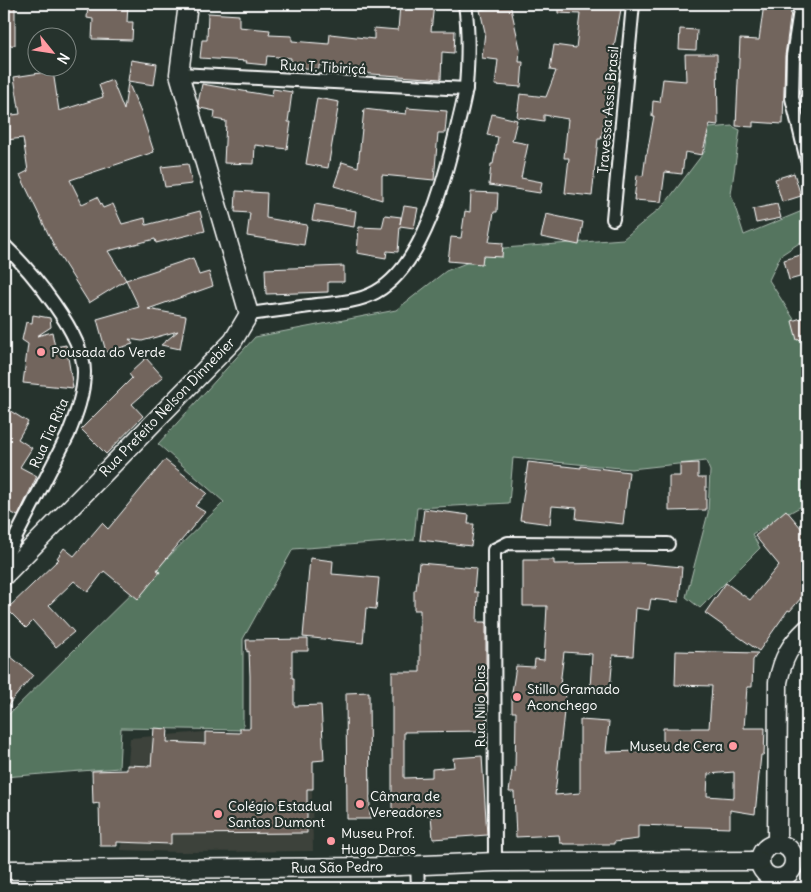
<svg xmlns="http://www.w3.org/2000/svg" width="811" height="892" viewBox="0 0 811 892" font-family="Delius,sans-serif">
<rect width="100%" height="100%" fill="#26332d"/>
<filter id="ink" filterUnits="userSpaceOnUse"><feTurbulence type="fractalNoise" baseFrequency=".02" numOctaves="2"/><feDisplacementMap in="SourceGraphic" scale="10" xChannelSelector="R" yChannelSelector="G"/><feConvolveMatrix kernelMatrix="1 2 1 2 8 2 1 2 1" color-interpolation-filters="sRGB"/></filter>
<g filter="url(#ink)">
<!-- built -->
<path fill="#3d423b" d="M205,732L311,735L313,851L180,852L121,850L130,738Z"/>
<!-- green -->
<path fill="#55755f" stroke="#aabaaf" d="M732,126L740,130L731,194L744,235L807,209V238L781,255L769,280L807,340V503L752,534L760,548L700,608L686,597L708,513L710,471L706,461L631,469L513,458L509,503L417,508L414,540L293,549L243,639V730L121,728L119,768L4,777V719L224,502L158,444L255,337L396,310L446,271L504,248L623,239L664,205L705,151L709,128Z"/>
<!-- building -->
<g fill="#72655d" stroke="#fff" fill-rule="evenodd">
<path d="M4,4H15V45L4,46Z"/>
<path d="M88,4H128L127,22H133L132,40L92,39L93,19L87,18Z"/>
<path d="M400,4H434L431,31H455L454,53L442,52L441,79L371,74L346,71L347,68L319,65V69L290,67L291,58L267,56L266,65L246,63L247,61L200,58L202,40H207L208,13L239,15V27L270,30L269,35L292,36V41L329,44L330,34L374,39V28L398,30Z"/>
<path d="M505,4H510L520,48L519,62H523L521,87L495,85L498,60L482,58L485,32L480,10Z"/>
<path d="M558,4H622L613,52H615L613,99L609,98L601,139H598L592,196L565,193L569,158H564L568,119L544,115V121L517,117L520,94L546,97L556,71L550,70L554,45L576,48L580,14L558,13Z"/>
<path d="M764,4H792L785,56L783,124L753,122V127L736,126L740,39L759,40Z"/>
<path d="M680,29L697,30L696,50L679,49Z"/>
<path d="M685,54H717L718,125L710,124L702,155L685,152L682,174L665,172L661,202L634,200L637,175L643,176L646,154H647L654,116H652L653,101L660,102L663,79L686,81Z"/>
<path d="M131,60L157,64L154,85L128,81Z"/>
<path d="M53,71L59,111L103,97L99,85L112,80L124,110L128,82L142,115L154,152L70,180L82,204L97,197L103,208L113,204L122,224L145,218L146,225L200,211L205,231L156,243L155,239L108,251L126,280L89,303L57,252L20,175L28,171L23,138L7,140L4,116L20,114L14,77Z"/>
<path d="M202,84L272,96L273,89L292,92L288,122H291L287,149L255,145L254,164L224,163L226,121L214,119L215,111L200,108L198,103Z"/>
<path d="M317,98L339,102L328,168L306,164Z"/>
<path d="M407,108L447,111L445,133H438L434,180L382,175V200L334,186L342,162L358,167L364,109L406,114Z"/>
<path d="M492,114L517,120L512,141L528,144L521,178L542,182L540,193L489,185L491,164H493L498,137L487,135Z"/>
<path d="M188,164L192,184L165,187L161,167Z"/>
<path d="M794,173L801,196L782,202L775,179Z"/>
<path d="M236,191L267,193L266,218L307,225L304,245L247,236L250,213L235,212Z"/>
<path d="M471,192L498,193L497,212H494L489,242L503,243L502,257L483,256L482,264L448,261L451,237L461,238L465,211L470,212Z"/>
<path d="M315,204L356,211L354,227L312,220Z"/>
<path d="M777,204L781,218L756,223L753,209Z"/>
<path d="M404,206L418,208L414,228L400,226L398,252L387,251L386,258L357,253L359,227L382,228L385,215L401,217L400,224Z"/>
<path d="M546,214L583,222L579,245L541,237Z"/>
<path d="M807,253V275L789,280L784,260Z"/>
<path d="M193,258L199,275L209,272L213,286L148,309L186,316L180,349L161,345L178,331L142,341L129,339L133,344L106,352L97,319L139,307L126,280Z"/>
<path d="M344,266V282H328V292L266,294L265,269Z"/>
<path d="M33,315L50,318L51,327L37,336L52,332L55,347L66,345L73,388L23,383L28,344L22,340L26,322L32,323Z"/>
<path d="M807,316V338L797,340L792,321Z"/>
<path d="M146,358L163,377L132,404L143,416L106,454L81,429L132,378L129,374Z"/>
<path d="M4,407L28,422L18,439L32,448L20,467L37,476L18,516L4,509Z"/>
<path d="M165,460L207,493L195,506L205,512L157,570L160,572L138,599L104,571L88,592L74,581L49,605L74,632L56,647L33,621L26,628L7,609L59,559L57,558L64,548L74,556L102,523L108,529Z"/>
<path d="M528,462L581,468V466L629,472L623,524L576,519L577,508L552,506L550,524L520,520Z"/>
<path d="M698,463V478H706V510L669,511V476H680V464Z"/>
<path d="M424,509L469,515L468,524H474L471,546L420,540Z"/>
<path d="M786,510L807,535V591L790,611L788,610L759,651L705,613L726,583L750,600L779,565L755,536Z"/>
<path d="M310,558L333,561L332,574L379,578L376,609L366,608L363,643L303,637Z"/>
<path d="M523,560H554V564L638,563L682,567L679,602L651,599L649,610L636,608L633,656L613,655L610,690L590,689L592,654L564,652L559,693H566L555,795L580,793V720L609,722L606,752L640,751L641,747L663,748V728H709L712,686L675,685L676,651L758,653L753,660L752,687H747L744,728H765L764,755H761L755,814L730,810V828L638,825V839L614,842V844H563V843H560L559,835L516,837L514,792H509L512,771L515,772L516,712H512V692L516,666L534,667L535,659L544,660L547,606H523ZM734,772V798L707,796L708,774Z"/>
<path d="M419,563L476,568L474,592H478L477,622H486V731L404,732V778L432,777V769L454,767L453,758L482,756L487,835L433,839L431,815L392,817V672H420V610H414V590H416Z"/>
<path d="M308,639V651H292V678H294V706L321,705L324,760L313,761V789H307V833L171,834V844L117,842V846H100L99,803L93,804L92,771L127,770V765L151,766L154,728L168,729L167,742L205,744V732L240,733V728H250V676L249,651L247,652L246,640Z"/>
<path d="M4,651L33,675L4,710Z"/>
<path d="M369,692L370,819H347L346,693Z"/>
</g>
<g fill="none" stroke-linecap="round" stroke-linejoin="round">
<!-- street casing -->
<g stroke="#fff" stroke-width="16">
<g id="street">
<path d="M801,4L793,56L792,98L807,160"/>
<path d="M179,74L466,89"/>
<path d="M613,219L633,4"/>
<path d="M4,245C30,270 84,334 84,372C84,394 76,415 68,435L4,560"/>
<path d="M249,314C272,311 295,308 317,305C337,303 358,302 376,292C424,265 445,178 457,128C460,115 464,101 466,87C468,60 469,31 465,4"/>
<path d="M495,862L494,550L508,543L668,544"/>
<path d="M417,865L418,888"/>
</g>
</g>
<!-- secondary casing -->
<g stroke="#fff" stroke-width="21">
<g id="secondary">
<path d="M4,576L233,341L249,314L179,74L188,4"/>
<path d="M777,844L778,682C783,658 789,646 807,629"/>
<circle cx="777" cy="861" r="17"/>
<path d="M4,870L377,867L495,862L760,861"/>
</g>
</g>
<!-- street -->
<use href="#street" stroke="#26332d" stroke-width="12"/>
<!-- secondary -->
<use href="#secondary" stroke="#26332d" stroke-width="18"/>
</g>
</g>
<!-- markers -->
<g fill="#ff9aa2" stroke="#26332d" stroke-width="2">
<circle cx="41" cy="352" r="5"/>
<circle cx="517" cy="697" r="5"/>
<circle cx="733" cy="746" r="5"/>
<circle cx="360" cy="804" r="5"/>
<circle cx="218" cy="814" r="5"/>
<circle cx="331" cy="841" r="5"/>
</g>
<g text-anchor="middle" stroke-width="4.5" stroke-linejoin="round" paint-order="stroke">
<!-- street labels -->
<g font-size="14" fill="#fff" stroke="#26332d">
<text transform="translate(323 67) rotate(3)" y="5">Rua T. Tibiriçá</text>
<text transform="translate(608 110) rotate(-85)" y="5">Travessa Assis Brasil</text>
<text transform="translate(167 407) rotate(-46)" y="5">Rua Prefeito Nelson Dinnebier</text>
<text transform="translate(49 433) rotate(-66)" y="5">Rua Tia Rita</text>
<text transform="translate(480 706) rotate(-90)" y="5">Rua Nilo Dias</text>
<text transform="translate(337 867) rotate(-1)" y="5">Rua São Pedro</text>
</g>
<!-- poi labels -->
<g font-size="14" fill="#fff" stroke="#26332d" text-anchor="start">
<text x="51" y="357">Pousada do Verde</text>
<text x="527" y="694">Stillo Gramado<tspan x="527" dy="16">Aconchego</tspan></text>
<text x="723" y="751" text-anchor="end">Museu de Cera</text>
<text x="370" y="801">Câmara de<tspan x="370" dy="16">Vereadores</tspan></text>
<text x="228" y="811">Colégio Estadual<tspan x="228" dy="16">Santos Dumont</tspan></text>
<text x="341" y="838">Museu Prof.<tspan x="341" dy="16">Hugo Daros</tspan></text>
</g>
</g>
<!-- margin -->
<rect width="811" height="892" fill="none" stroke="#26332d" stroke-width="20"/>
<rect x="10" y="10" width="791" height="872" fill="none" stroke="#fff" stroke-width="2" filter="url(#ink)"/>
<!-- north arrow -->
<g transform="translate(52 52) rotate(120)"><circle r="24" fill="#26332d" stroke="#7d8581"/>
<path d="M0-4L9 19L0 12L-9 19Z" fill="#ff9aa2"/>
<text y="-8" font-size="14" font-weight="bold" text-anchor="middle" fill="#ffffff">N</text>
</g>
</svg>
